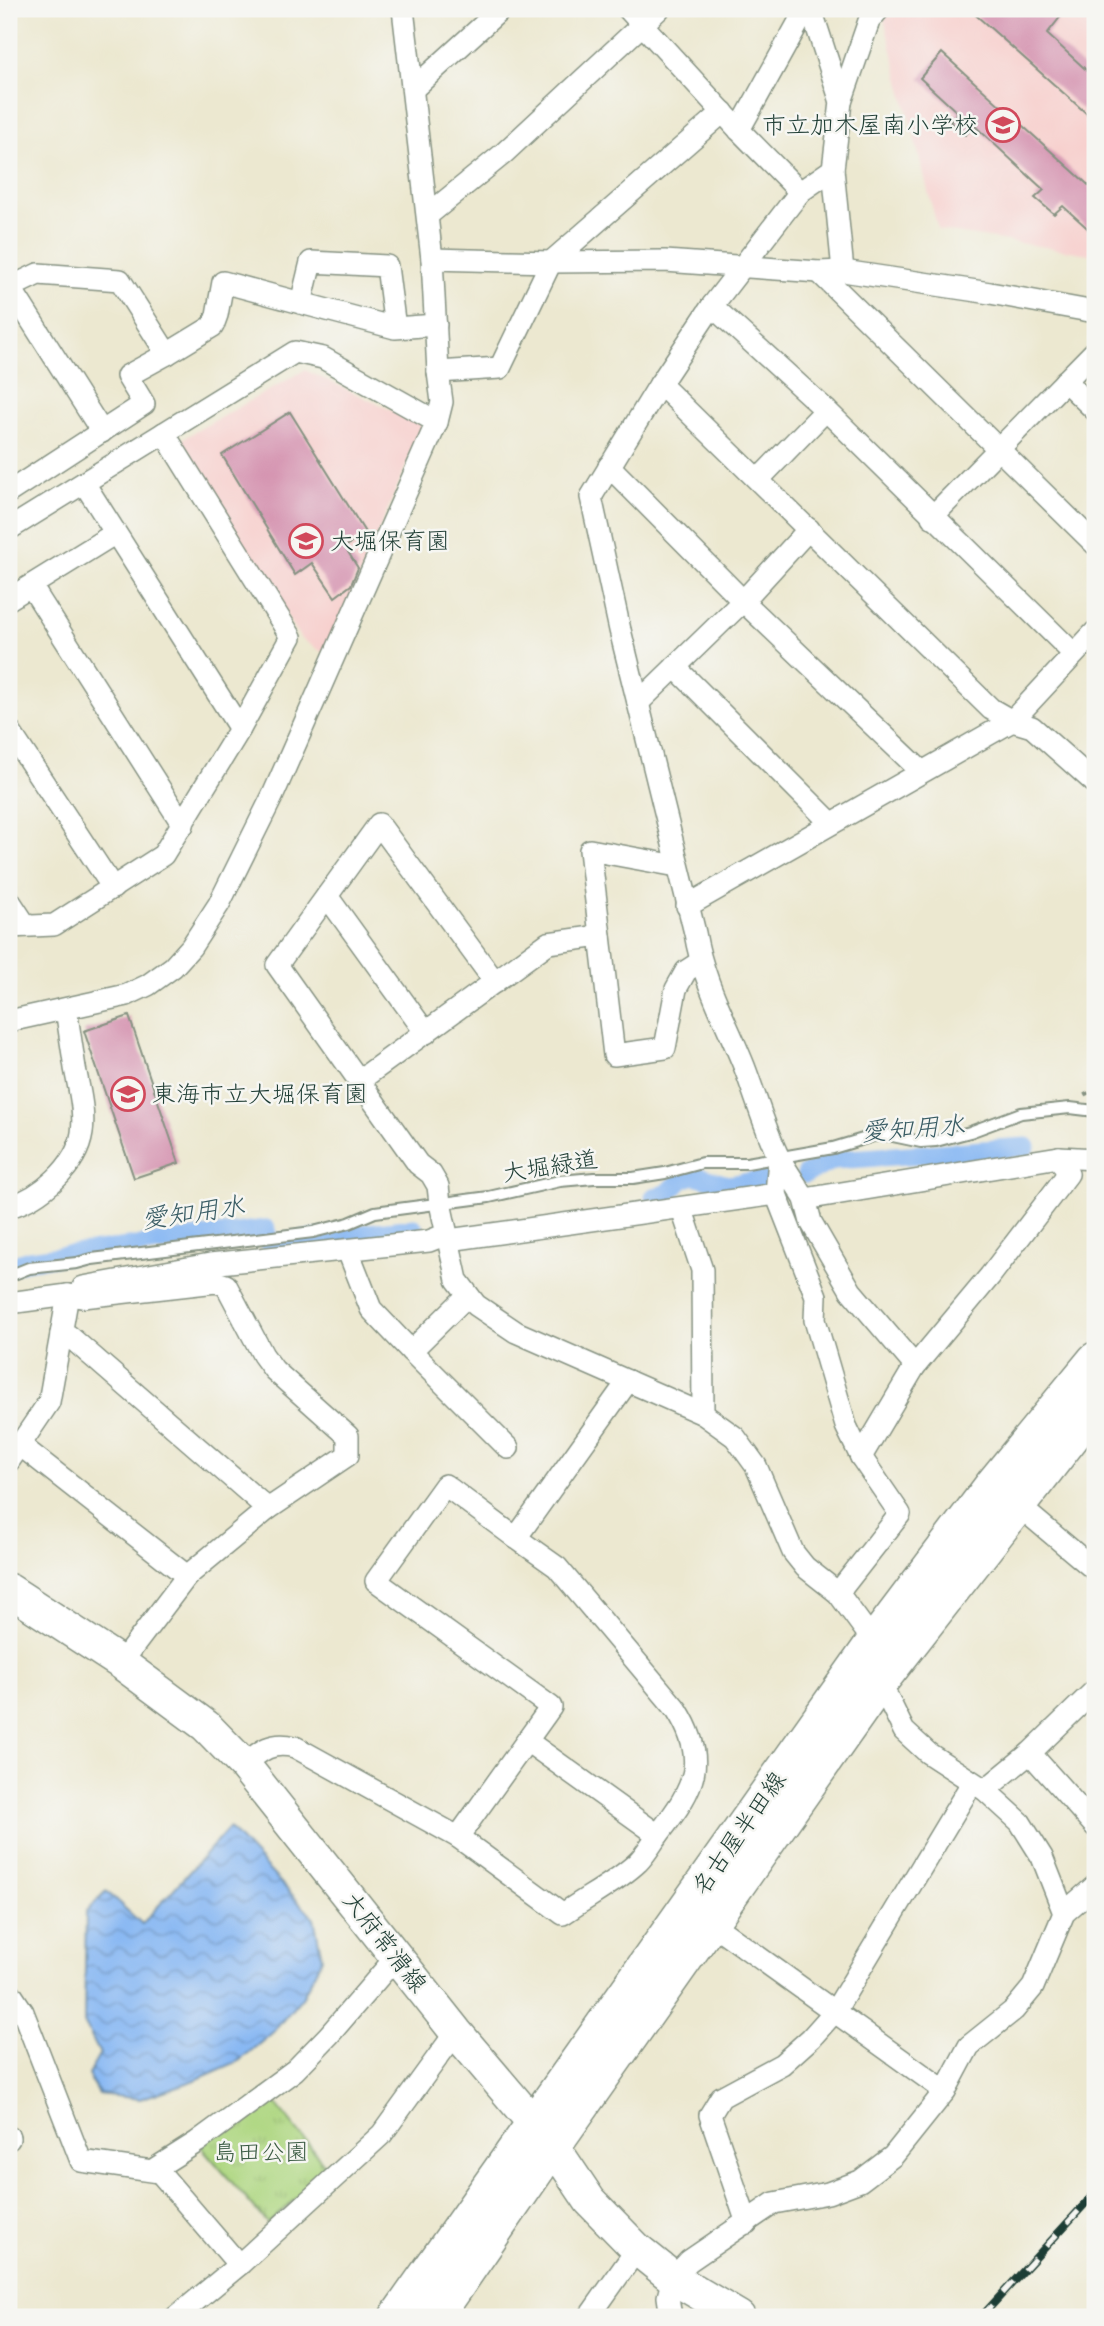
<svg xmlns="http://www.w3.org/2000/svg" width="1104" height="2326" viewBox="0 0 1104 2326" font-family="Itim,'Klee One',sans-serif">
<defs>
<pattern id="grass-tufts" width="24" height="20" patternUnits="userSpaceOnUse" patternTransform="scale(1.75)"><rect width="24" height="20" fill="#afd782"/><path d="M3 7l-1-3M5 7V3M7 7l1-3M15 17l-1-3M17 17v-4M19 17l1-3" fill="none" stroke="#96b971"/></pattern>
<pattern id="water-waves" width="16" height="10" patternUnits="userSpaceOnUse" patternTransform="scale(1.75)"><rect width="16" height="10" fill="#87b7f3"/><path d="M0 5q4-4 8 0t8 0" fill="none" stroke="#6e96c6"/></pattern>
</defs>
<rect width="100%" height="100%" fill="#f6f6f2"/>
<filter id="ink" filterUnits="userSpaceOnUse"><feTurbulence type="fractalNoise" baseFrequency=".0143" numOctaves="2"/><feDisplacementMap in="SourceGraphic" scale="14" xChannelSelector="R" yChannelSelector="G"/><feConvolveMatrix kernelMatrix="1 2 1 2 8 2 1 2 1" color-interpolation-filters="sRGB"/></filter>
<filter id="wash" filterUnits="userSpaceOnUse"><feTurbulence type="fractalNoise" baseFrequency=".00686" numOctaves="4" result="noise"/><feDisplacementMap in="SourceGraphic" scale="28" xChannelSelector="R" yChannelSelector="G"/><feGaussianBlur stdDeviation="1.57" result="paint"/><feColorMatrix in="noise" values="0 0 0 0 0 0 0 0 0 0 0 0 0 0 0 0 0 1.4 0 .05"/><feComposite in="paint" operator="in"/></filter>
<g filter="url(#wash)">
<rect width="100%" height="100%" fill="#ece8d0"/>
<!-- built -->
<g fill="#f7d0ce">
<path d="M895,9H1095V255L938,230L884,19Z"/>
<path d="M305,370L423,425L327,655L301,639L175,443Z"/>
</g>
<!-- grass -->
<path fill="url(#grass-tufts)" stroke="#678a5b" stroke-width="2" d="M266,2091L328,2169L268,2224L197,2142Z"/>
<!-- water -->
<path fill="url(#water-waves)" stroke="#537a94" stroke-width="2" d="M229,1828L314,1918L322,1958L303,1996L273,2032L239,2061L193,2081L140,2099L99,2094L88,2075L100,2054L84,2022L86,1912L106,1891L142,1924Z"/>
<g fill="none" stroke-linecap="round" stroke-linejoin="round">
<!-- canal -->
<g stroke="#87b7f3" stroke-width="19">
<path d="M806,1174L834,1160L1026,1147"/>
<path d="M654,1197L667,1194L682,1179L694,1175L728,1185L763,1180"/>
<path d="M9,1267L29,1260L266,1229L269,1244L414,1228"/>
</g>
</g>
<g id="blocks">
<!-- building -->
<g fill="#d594b1">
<path d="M969,9H1052L1061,16L1047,34L1095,78V121Z"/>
<path d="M942,53L1095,191V235L1063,206L1054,214L1035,198L1044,190L975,126L965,135L950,122L958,113L920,78Z"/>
<path d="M290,412L366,534L345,547L358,568L351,585L335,597L312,563L295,575L222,455Z"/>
<path d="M129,1016L179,1163L134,1178L84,1031Z"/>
</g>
</g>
</g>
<g filter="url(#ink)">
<use href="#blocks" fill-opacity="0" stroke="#869282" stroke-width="2"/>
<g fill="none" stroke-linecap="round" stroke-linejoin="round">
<!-- lane casing -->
<g stroke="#869282" stroke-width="14">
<path id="lane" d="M9,1276L29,1268L77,1263L92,1259L313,1232L349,1223L375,1212L489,1197L560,1181L594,1178H633L665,1173L702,1163H747L833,1148L873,1136L888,1135L921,1142L936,1141L970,1132L1021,1113L1070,1108L1095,1111"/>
</g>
<!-- street casing -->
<g stroke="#869282" stroke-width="24">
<g id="street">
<path d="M628,9L739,130L800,192"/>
<path d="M811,9L841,102"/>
<path d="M413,89L501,9"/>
<path d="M739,130L806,9"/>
<path d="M833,169L843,271"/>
<path d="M428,215L503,154L659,9"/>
<path d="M432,259L551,262L665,261L819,272L843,271L990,293L1095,312"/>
<path d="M819,272L1095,544"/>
<path d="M10,287L102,432"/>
<path d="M9,288L38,274L120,280L167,354L127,376L144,404L9,492"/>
<path d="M712,306L826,410L1074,654"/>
<path d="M395,328L387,266L311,262L301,303L395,328L436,325"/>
<path d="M167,354L213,326L217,315L223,282L301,303"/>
<path d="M438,372L500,368L551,262L723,112"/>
<path d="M1065,381L1095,410"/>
<path d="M660,384L991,709L1012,721L1032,727L1095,783"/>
<path d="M609,466L743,601L921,771"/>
<path d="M759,479L826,410"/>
<path d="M84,483L240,729"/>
<path d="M932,517L1095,351"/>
<path d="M9,529L295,352L323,358L437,422"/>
<path d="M31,586L183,825"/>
<path d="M9,599L114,534"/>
<path d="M675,667L831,823"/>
<path d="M638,703L743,601L809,529"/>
<path d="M9,730L113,888"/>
<path d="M677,866L590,850L614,1055L665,1048L676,989L686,971L700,962"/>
<path d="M327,896L426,1033"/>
<path d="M9,900L26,926"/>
<path d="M687,906L1012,721L1095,632"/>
<path d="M9,927L54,925L163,855L240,729L291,637L164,433"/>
<path d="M495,982L379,824L277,965L418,1164L431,1174L438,1186L440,1203L457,1280L476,1305L516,1332L703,1414L735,1437L756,1466L793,1552L805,1567L838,1593L874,1642L880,1682L904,1731L928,1753L985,1790L1020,1822L1042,1857L1064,1913"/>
<path d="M9,1021L127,995L148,985L173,967L191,947L219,904L273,795L437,422L442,402L438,372L432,259L403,9"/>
<path d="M360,1080L548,943L600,936"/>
<path d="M779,1158C764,1127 756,1097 744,1066C726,1021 703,981 695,933L620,630L591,497L660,384L712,306L800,192L833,169L841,102L869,21L879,9"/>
<path d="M805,1199L1059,1157L1095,1159"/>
<path d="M9,1207C40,1198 77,1167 82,1133C85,1111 79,1089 75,1068C72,1048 69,1028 66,1009"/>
<path d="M685,1219L702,1270L703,1414"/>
<path d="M449,1240L776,1194"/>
<path d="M348,1251L371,1309L411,1351"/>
<path d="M468,1295L411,1351L508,1448"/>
<path d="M83,1297L216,1282L226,1285L263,1355L274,1370L348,1436V1455L268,1509L187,1576L121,1663"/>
<path d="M9,1303L68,1295L83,1297V1287L210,1264L429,1241L447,1234"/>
<path d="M61,1334L69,1336L268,1509"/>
<path d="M20,1445L187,1576"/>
<path d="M861,1457L915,1366L990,1276L1068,1174L1059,1157"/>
<path d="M9,1461L49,1402L68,1295"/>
<path d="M1019,1506L1095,1570"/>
<path d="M838,1593L900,1514L861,1457L846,1426L815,1320L816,1296L776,1194L779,1158L805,1199L811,1222L851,1291L915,1366"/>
<path d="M527,1741L658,1835"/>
<path d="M1030,1753L1095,1826"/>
<path d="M244,1765C261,1750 272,1741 295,1747L458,1837L551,1707L376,1581L445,1485L516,1538L628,1381"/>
<path d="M985,1790L1030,1753L1095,1690"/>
<path d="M458,1837L563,1914C587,1897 617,1882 638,1862C647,1853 653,1841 661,1831C694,1788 709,1761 677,1710L557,1567L516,1538"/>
<path d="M711,1923L945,2091"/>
<path d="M9,1991L23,2012L81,2161L159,2172"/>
<path d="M9,2137V2139"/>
<path d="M747,2223L710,2115L721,2097L782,2064L811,2038L835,2011L972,1783"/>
<path d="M239,2265L382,2134L456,2032"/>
<path d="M176,2317L239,2265L156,2168L197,2142L295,2070L329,2035L397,1956"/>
<path d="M589,2317L637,2249"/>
<path d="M671,2317L668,2297L673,2278L689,2261L774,2203L828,2193L860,2181L893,2156L945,2091L969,2046L1014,2010L1033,1987L1064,1913L1095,1886"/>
</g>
</g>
<!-- secondary casing -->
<g stroke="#869282" stroke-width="35">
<path id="secondary" d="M9,1590L121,1663L206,1726L244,1765L456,2032L553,2146L590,2201L637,2249L673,2278L739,2317"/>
</g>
<!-- primary casing -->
<g stroke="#869282" stroke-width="38">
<g id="primary">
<path d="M397,2317L874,1642L994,1483L1095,1360"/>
<path d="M435,2317L553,2146L880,1682L1095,1407"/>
</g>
</g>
<!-- path -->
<path stroke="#869282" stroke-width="3.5" stroke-dasharray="5 5" stroke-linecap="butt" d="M1084,1095L1095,1090"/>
<!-- lane -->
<use href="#lane" stroke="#fff" stroke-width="10"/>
<!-- street -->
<use href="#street" stroke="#fff" stroke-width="21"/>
<!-- secondary -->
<use href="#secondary" stroke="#fff" stroke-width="32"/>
<!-- primary -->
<use href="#primary" stroke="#fff" stroke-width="35"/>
<!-- rail casing -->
<g stroke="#1f3d34" stroke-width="8">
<path id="rail" d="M981,2317L1095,2193"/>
</g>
<!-- rail -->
<use href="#rail" stroke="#f6f6f2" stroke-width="5" stroke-dasharray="16" stroke-linecap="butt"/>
</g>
</g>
<!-- icons -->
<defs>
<g id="school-ring" transform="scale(1.75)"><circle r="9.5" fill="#f6f6f2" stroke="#d1495b" stroke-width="1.5"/><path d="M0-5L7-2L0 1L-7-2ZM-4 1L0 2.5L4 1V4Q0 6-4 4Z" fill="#d1495b"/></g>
</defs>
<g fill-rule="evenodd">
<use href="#school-ring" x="1003" y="125"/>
<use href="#school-ring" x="306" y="541"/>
<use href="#school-ring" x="128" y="1094"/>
</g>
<g text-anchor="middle" stroke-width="5" stroke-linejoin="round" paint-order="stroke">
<!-- poi labels -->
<g font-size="24" fill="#1f3d34" stroke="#f6f6f2" text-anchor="start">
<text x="978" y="133" text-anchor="end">市立加木屋南小学校</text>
<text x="330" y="549">大堀保育園</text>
<text x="152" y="1102">東海市立大堀保育園</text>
</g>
<!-- street labels -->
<g font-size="24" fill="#1f3d34" stroke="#f6f6f2">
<text transform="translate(550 1166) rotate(-9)" y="8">大堀緑道</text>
<text transform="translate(739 1833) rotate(-55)" y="8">名古屋半田線</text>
<text transform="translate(385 1942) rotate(52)" y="8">大府常滑線</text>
</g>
<!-- park labels -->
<g font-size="24" fill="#3c5c44" stroke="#f6f6f2">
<text x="261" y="2160">島田公園</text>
</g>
<!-- water labels -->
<g font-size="26" font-style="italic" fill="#395c64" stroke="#f6f6f2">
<text transform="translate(913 1128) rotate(-4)" y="9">愛知用水</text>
<text transform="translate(193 1212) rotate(-8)" y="9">愛知用水</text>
</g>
</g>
<!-- margin -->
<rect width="1104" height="2326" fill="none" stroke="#f6f6f2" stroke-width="35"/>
</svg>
